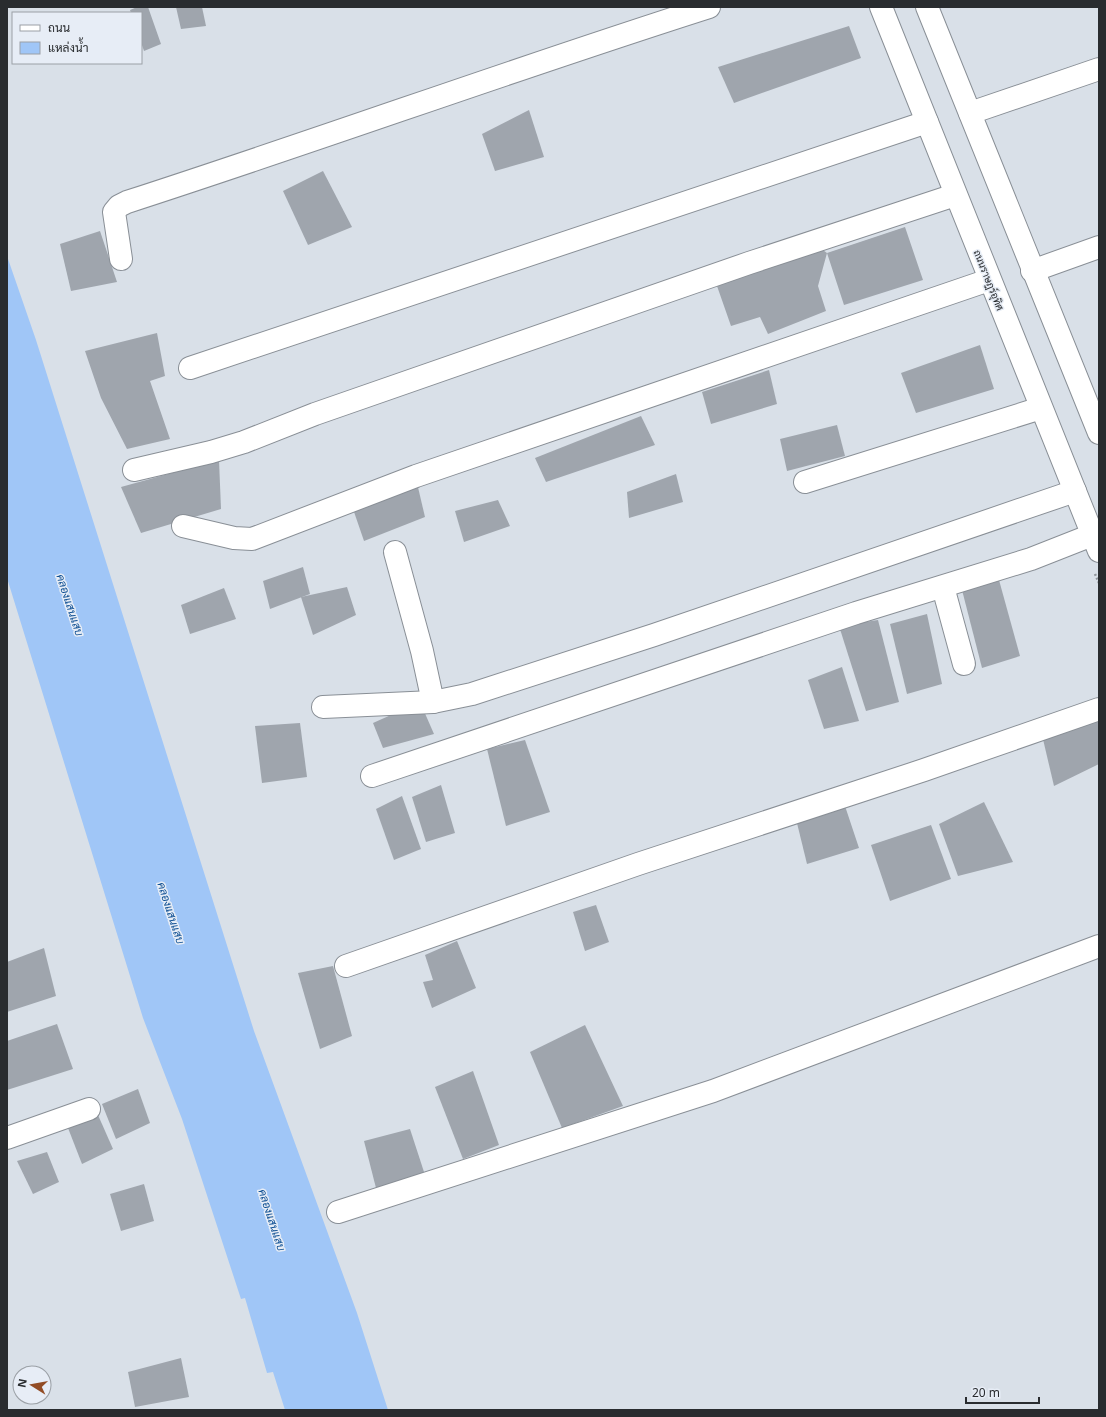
<svg xmlns="http://www.w3.org/2000/svg" width="1106" height="1417" viewBox="0 0 1106 1417" font-family="'Noto Sans',Sarabun,sans-serif">
<rect width="100%" height="100%" fill="#d9e0e8"/>
<!-- water -->
<path fill="#a0c6f7" d="M7,256L36,340L254,1031L357,1313L388,1410H285L273,1372L267,1373L245,1298L241,1299L182,1119L143,1018L7,578Z"/>
<!-- building -->
<g fill="#9fa5ad">
<path d="M137,7H148L161,44L144,51L141,42V13H131L130,10Z"/>
<path d="M176,7H202L206,26L181,29Z"/>
<path d="M849,26L861,58L734,103L718,67Z"/>
<path d="M529,110L544,157L495,171L482,134Z"/>
<path d="M323,171L352,227L308,245L283,191Z"/>
<path d="M905,227L923,280L844,305L827,253L818,286L826,311L768,334L760,317L731,326L717,286L820,248L827,253Z"/>
<path d="M100,231L117,282L71,291L60,244Z"/>
<path d="M157,333L165,376L150,381L170,439L127,449L101,398L85,351Z"/>
<path d="M980,345L994,389L916,413L901,373Z"/>
<path d="M769,370L777,404L711,424L702,392Z"/>
<path d="M641,416L655,445L546,482L535,458Z"/>
<path d="M837,425L845,456L787,471L780,439Z"/>
<path d="M219,460L221,509L141,533L121,487Z"/>
<path d="M676,474L683,502L629,518L627,492Z"/>
<path d="M417,483L425,517L364,541L353,509Z"/>
<path d="M498,500L510,526L464,542L455,511Z"/>
<path d="M303,567L310,594L270,609L263,581Z"/>
<path d="M999,580L1020,656L982,668L962,590Z"/>
<path d="M347,587L356,615L313,635L301,597Z"/>
<path d="M224,588L236,619L190,634L181,605Z"/>
<path d="M927,614L942,684L907,694L890,624Z"/>
<path d="M878,620L899,702L866,711L839,626Z"/>
<path d="M842,667L859,721L824,729L808,680Z"/>
<path d="M420,702L434,734L383,748L373,723Z"/>
<path d="M1099,717V764L1054,786L1042,735Z"/>
<path d="M300,723L307,777L262,783L255,726Z"/>
<path d="M525,740L550,812L506,826L487,749Z"/>
<path d="M441,785L455,833L426,842L412,797Z"/>
<path d="M402,796L421,849L394,860L376,809Z"/>
<path d="M984,802L1013,862L958,876L939,824Z"/>
<path d="M844,803L859,848L807,864L796,819Z"/>
<path d="M931,825L951,879L890,901L871,845Z"/>
<path d="M596,905L609,942L585,951L573,912Z"/>
<path d="M457,941L476,988L432,1008L423,982L433,980L425,955Z"/>
<path d="M44,948L56,996L7,1012V962Z"/>
<path d="M333,966L352,1036L320,1049L298,973Z"/>
<path d="M57,1024L73,1069L7,1090V1041Z"/>
<path d="M585,1025L623,1106L562,1128L530,1052Z"/>
<path d="M473,1071L499,1145L463,1159L435,1087Z"/>
<path d="M138,1089L150,1123L116,1139L102,1104Z"/>
<path d="M98,1115L113,1149L82,1164L68,1128Z"/>
<path d="M410,1129L425,1175L376,1188L364,1141Z"/>
<path d="M47,1152L59,1182L33,1194L17,1161Z"/>
<path d="M144,1184L154,1221L121,1231L110,1194Z"/>
<path d="M181,1358L189,1397L135,1407L128,1372Z"/>
</g>
<g fill="none" stroke-linecap="round" stroke-linejoin="round">
<!-- minor casing -->
<g stroke="#898f96" stroke-width="24">
<g id="minor">
<path d="M970,113L1099,69"/>
<path d="M121,259L114,212L119,206L127,202C322,139 514,69 709,7"/>
<path d="M1032,271L1099,247"/>
<path d="M190,368L927,122"/>
<path d="M134,470L211,452L244,442L315,414L749,263L955,195"/>
<path d="M805,482L1041,408"/>
<path d="M183,526L234,538L252,539L416,476L989,280"/>
<path d="M395,552L422,651L433,702"/>
<path d="M943,587L964,664"/>
<path d="M323,707L433,702L472,694L654,635L1075,491"/>
<path d="M372,776L856,613L1031,559L1092,535"/>
<path d="M346,966L638,864L924,770L1099,709"/>
<path d="M7,1138L89,1109"/>
<path d="M338,1212L713,1091L1099,946"/>
</g>
</g>
<!-- major casing -->
<g stroke="#898f96" stroke-width="24">
<g id="major">
<path d="M881,7L1099,551"/>
<path d="M927,7L1099,433"/>
</g>
</g>
<!-- path -->
<path stroke="#8f959b" stroke-width="2.5" stroke-dasharray="2 2" stroke-linecap="butt" d="M1095,574L1099,583"/>
<!-- minor -->
<use href="#minor" stroke="#fff" stroke-width="22"/>
<!-- major -->
<use href="#major" stroke="#fff" stroke-width="22"/>
</g>
<g text-anchor="middle" stroke-width="3" stroke-linejoin="round" paint-order="stroke">
<!-- street labels -->
<g font-size="10" fill="#292c2f" stroke="#e7edf6">
<text transform="translate(989 280) rotate(68)" y="4">ถนนราษฎร์อุทิศ</text>
</g>
<!-- water labels -->
<g font-size="11" font-style="italic" fill="#094b91" stroke="#e7edf6">
<text transform="translate(70 605) rotate(72)" y="4">คลองแสนแสบ</text>
<text transform="translate(171 913) rotate(72)" y="4">คลองแสนแสบ</text>
<text transform="translate(272 1220) rotate(72)" y="4">คลองแสนแสบ</text>
</g>
</g>
<!-- border -->
<rect width="1106" height="1417" fill="none" stroke="#292c2f" stroke-width="16"/>
<!-- legend -->
<rect x="12" y="12" width="130" height="52" fill="#e7edf6" stroke="#9ba0a6"/>
<rect x="20" y="25" width="20" height="6" fill="#ffffff" stroke="#9ba0a6"/>
<text x="48" y="32" font-size="12" fill="#292c2f">ถนน</text>
<rect x="20" y="42" width="20" height="12" fill="#a0c6f7" stroke="#9ba0a6"/>
<text x="48" y="52" font-size="12" fill="#292c2f">แหล่งน้ำ</text>
<!-- north arrow -->
<g transform="translate(32 1385) rotate(281)"><circle r="19" fill="#e7edf6" stroke="#9ba0a6"/>
<path d="M0-3L7 15L0 10L-7 15Z" fill="#924c25"/>
<text y="-6" font-size="11" font-weight="bold" text-anchor="middle" fill="#292c2f">N</text>
</g>
<!-- scale -->
<path d="M966 1397v6h73v-6" fill="none" stroke="#292c2f" stroke-width="2"/>
<text x="972" y="1397" font-size="12" fill="#292c2f" stroke="#e7edf6" stroke-width="3" paint-order="stroke">20 m</text>
</svg>
